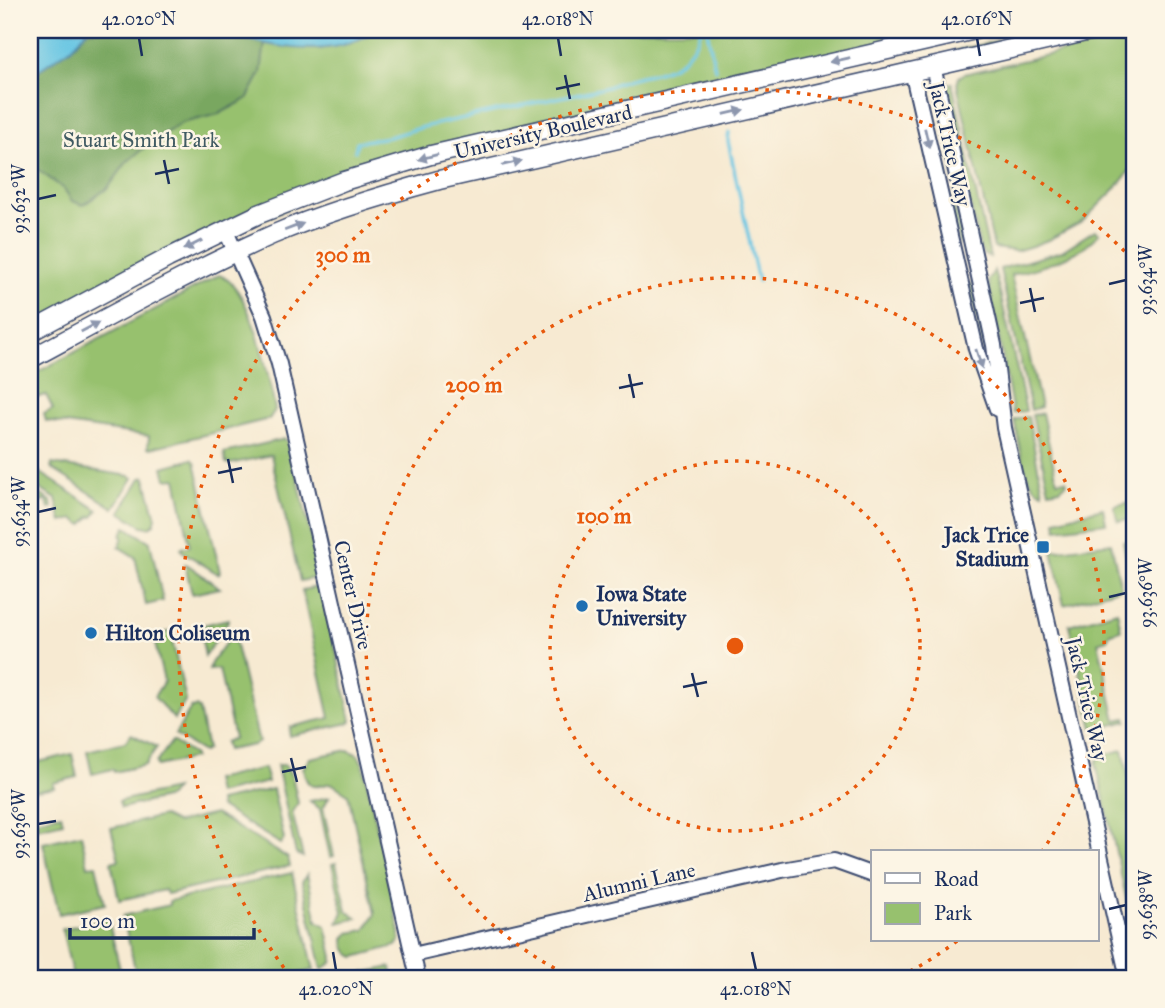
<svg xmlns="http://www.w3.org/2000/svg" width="1165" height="1008" viewBox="0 0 1165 1008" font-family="'IM FELL Great Primer',serif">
<rect width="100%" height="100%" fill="#fcf5e5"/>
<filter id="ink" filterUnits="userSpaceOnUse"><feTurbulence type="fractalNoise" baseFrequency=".0143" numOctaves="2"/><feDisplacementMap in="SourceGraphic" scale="14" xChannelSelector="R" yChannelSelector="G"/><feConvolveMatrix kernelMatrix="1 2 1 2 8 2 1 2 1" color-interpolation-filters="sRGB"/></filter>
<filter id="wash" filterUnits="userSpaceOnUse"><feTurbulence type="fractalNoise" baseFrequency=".00686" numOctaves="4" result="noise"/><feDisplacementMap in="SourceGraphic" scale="28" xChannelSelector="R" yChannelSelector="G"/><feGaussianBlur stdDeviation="1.57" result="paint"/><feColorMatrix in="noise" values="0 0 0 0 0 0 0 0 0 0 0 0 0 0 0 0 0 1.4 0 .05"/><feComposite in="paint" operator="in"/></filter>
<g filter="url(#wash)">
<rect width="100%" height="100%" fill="#f7ead2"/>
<!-- green -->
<g fill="#97c16e" stroke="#597866" stroke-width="2">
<path d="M88,30H218L286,47L319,49L351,43L377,30H892L889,37L881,44L406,155L30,324V76L71,48Z"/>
<path d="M1045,30H1059L953,54V51Z"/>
<path d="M1135,35V164L1116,188L1082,222L1048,240L1032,246L1016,251L994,248L957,84L959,77L964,74Z"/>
<path d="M952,83L990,257L984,255L980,249L947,98V84Z"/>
<path d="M947,190L962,227L963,243L959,244Z"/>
<path d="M1095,230L1099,233C1080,257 1040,268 1011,275L1041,407L1031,410L1000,269L1062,251Z"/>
<path d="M994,271L1000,292L1026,411L1013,413L988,280Z"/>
<path d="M219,275C251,285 268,374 274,404L275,410L269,419L151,448L148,447L149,436L46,421L44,414L53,409L46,395L30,399V376Z"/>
<path d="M973,283L988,350L984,351L969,284Z"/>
<path d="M1042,413L1057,481L1066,480L1067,483L1060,489L1049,491L1032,415Z"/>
<path d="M1024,417H1028L1043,492C1023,487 1019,439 1014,420Z"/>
<path d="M285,439L291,448L320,577L300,581L271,455L230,464L226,463L224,453Z"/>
<path d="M192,459L195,462L220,572L218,574L182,551L181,548L190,546L176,478L166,479L163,467Z"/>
<path d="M52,464L130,476L133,478L114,508L54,470L51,467Z"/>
<path d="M30,466L98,510L93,517L91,516L83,525L74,519L62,522L56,499L30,483Z"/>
<path d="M145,477L156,518L154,524L149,527L142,526L120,512L141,478Z"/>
<path d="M30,488L51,501L52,508L49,509L47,500L30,504Z"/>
<path d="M1135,501V518L1118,521L1114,506Z"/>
<path d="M1103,508L1106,523L1057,529L1056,520Z"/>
<path d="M126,527L150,542L163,601L146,605L135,557L119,547L123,537L121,535Z"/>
<path d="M1135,539V584L1132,585L1123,541Z"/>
<path d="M1111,543L1121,588L1064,605L1052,551Z"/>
<path d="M185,564L188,565L220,588L192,594Z"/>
<path d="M322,586L351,720L349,723L289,736L290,727L330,718L302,590Z"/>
<path d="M1117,611L1121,630L1110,633L1107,639L1098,642L1116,720L1126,718L1127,721L1096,729L1093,728L1090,716L1069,625Z"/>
<path d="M228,619V621L205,656L199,626Z"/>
<path d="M170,632L186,700L174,719L154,697L164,681L153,635Z"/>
<path d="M233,633L259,742L254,745L227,750L225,742L234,738L219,669L209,670L211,663Z"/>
<path d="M196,707L199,709L207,749L203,752L175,735L191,708Z"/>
<path d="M131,734L157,747L145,765L114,772L113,769L92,774L87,751L125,742Z"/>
<path d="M172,741L194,755V758L157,766L156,763Z"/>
<path d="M348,750L358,755L363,764L400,932V940L396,946L355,957C346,953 344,947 344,938L349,933L365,930L375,914L348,794L331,783C313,788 307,790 303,768L310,758Z"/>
<path d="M1123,750L1135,806V937L1096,763L1099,756Z"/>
<path d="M72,754L77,777L53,783L54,787L33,791L30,789V755L39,762Z"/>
<path d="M277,765H285L292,776L298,803L292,812L303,857L296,854Z"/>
<path d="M264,768L268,782L217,794L214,780Z"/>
<path d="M175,789L169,797L121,808L119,801Z"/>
<path d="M273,789L284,839L281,844L220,807L219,801Z"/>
<path d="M329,797L323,808L334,856L330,857L320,809L310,801Z"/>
<path d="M61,814L63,822L37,828L36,820Z"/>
<path d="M215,814L288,858L290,866L167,894L165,890L119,900L111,862L119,860L111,828L163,816L177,823Z"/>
<path d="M81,834L88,866L96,865L105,904L59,914L43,843Z"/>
<path d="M336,863L347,911L357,918L338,923L343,912L332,864Z"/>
<path d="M292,873L314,970L279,978H137L123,916L169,905V901Z"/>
<path d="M307,874L317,921L326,926L333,957L332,963L322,969L302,882Z"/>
<path d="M108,919L122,978H73L62,929Z"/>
<path d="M391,967L392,973L370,978H340Z"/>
</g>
<!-- forest -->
<path fill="#79a761" stroke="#4a6b60" stroke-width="2" d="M88,30H218L265,42L261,73L247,99L219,114L182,123L151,142L127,162L108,188L83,205L72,201L64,189L30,164V76L71,48Z"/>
<!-- water -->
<g fill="#65c5e3" stroke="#407aa0" stroke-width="2">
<path d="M30,30H88L71,48L30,76Z"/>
<path d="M218,30H377C369,34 361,39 352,42C314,57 255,44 218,30Z"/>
</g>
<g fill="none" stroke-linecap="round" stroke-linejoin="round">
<!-- stream -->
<g stroke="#65c5e3" stroke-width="3.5">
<path d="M707,30L715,69"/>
<path d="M729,132L728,141L758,281"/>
<path d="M355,151L357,142L389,137L423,127L608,87C647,67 681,83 701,30"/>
</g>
</g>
</g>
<g filter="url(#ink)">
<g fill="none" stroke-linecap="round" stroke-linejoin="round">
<!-- minor casing -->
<g stroke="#3c4b6f" stroke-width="18">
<g id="minor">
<path d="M933,66L994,345L1004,428L1128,978"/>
<path d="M912,71L976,349L997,409"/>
<path d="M225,229L264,316L279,364L418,978"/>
<path d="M413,955L782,870L834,861L873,875"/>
</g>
</g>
<!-- major casing -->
<g stroke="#3c4b6f" stroke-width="21">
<g id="major">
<path d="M30,332L168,258L259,214L344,181L431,155L975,30"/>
<path d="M30,359C110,316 189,272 272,235C326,212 383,195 439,180L1094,30"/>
</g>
</g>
<!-- minor -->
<use href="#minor" stroke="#fff" stroke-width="14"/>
<!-- major -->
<use href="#major" stroke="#fff" stroke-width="18"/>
</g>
<!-- one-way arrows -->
<defs><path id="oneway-solid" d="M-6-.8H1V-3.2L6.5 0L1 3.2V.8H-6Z" transform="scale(1.75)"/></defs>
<g fill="#8d97ae">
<use href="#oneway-solid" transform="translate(840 60) rotate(167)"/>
<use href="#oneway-solid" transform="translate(734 112) rotate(-13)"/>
<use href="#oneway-solid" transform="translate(927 138) rotate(77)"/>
<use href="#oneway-solid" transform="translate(428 157) rotate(165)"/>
<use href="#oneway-solid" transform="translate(512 163) rotate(-13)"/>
<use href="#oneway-solid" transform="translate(294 227) rotate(-21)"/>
<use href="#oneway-solid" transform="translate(193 245) rotate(153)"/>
<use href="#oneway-solid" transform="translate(90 327) rotate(-28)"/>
<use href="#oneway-solid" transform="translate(979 359) rotate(72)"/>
</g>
</g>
<!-- ticks -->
<path fill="none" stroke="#1b2f5e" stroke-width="2.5" d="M139,38L142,56M558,38L561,56M977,38L980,56M565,75L570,99M556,89L580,84M164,160L169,184M155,174L179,169M38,199L56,195M1109,284L1126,280M1030,288L1035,312M1020,303L1044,298M629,374L634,398M619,388L643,383M228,459L233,483M218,473L242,468M38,512L56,508M1109,597L1126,593M692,673L698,697M683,687L707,682M291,758L297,782M282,772L306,767M38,824L56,821M1109,909L1126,905M333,952L336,970M752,952L756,970"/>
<!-- distance rings -->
<g fill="none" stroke="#e8590c" stroke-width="3.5" stroke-dasharray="3.5 7">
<circle cx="735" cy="646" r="185"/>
<path d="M957 941A369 369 0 0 1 897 978M573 978A369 369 0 1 1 1043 850"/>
<path d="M290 976A554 554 0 0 1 1134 261"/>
</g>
<!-- markers -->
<g fill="#1f6fb2" stroke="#fcf5e5" stroke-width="2.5">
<rect x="1036" y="540" width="14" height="14" rx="3.5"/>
<circle cx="582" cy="606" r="7"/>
<circle cx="91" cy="633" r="7"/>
</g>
<g text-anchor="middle" stroke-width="5" stroke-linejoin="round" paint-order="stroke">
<!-- street labels -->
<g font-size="21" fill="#1b2f5e" stroke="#fcf5e5">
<text transform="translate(543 132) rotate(-13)" y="7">University Boulevard</text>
<text transform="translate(950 144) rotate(77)" y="7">Jack Trice Way</text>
<text transform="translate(353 595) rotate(77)" y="7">Center Drive</text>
<text transform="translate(1087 699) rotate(77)" y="7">Jack Trice Way</text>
<text transform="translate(639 882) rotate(-13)" y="7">Alumni Lane</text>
</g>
<!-- park labels -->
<g font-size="21" fill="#405b63" stroke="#fcf5e5">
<text x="141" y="147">Stuart Smith Park</text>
</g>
<!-- poi labels -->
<g font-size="21" font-weight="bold" fill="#1b2f5e" stroke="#fcf5e5" text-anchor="start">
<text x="1029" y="542" text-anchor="end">Jack Trice<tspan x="1029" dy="24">Stadium</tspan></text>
<text x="596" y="601">Iowa State<tspan x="596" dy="24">University</tspan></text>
<text x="105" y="640">Hilton Coliseum</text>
</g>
</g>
<circle cx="735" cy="646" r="10" fill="#e8590c" stroke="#fcf5e5" stroke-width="3.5"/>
<g font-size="21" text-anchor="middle" font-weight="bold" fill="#e8590c" stroke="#fcf5e5" stroke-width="5" stroke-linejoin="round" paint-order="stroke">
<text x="343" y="262">300 m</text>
<text x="474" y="392">200 m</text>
<text x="604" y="523">100 m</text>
</g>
<!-- margin -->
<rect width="1165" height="1008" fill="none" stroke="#fcf5e5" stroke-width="77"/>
<!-- legend -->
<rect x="871" y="850" width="228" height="91" fill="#fcf5e5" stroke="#a2a6af" stroke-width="2"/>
<rect x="885" y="873" width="35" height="10" fill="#ffffff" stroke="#a2a6af" stroke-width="2"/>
<text x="934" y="886" font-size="21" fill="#1b2f5e">Road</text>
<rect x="885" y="903" width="35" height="21" fill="#97c16e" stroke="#a2a6af" stroke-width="2"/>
<text x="934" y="920" font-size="21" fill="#1b2f5e">Park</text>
<!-- scale -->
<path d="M70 928v10h184v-10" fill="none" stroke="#1b2f5e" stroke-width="3.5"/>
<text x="80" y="928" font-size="21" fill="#1b2f5e" stroke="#fcf5e5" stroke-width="5" paint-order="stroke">100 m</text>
<rect x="38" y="38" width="1088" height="932" fill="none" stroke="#1b2f5e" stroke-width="2.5"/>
<g font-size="18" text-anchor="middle" fill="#1b2f5e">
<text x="139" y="25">42.020°N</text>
<text x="558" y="25">42.018°N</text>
<text x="977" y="25">42.016°N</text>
<text transform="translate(19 199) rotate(-90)" y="6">93.632°W</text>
<text transform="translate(1146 280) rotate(-90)" y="6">93.634°W</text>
<text transform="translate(19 512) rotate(-90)" y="6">93.634°W</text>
<text transform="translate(1146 593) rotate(-90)" y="6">93.636°W</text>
<text transform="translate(19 824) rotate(-90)" y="6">93.636°W</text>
<text transform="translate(1146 905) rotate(-90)" y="6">93.638°W</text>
<text x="336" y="995">42.020°N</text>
<text x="756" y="995">42.018°N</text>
</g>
</svg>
